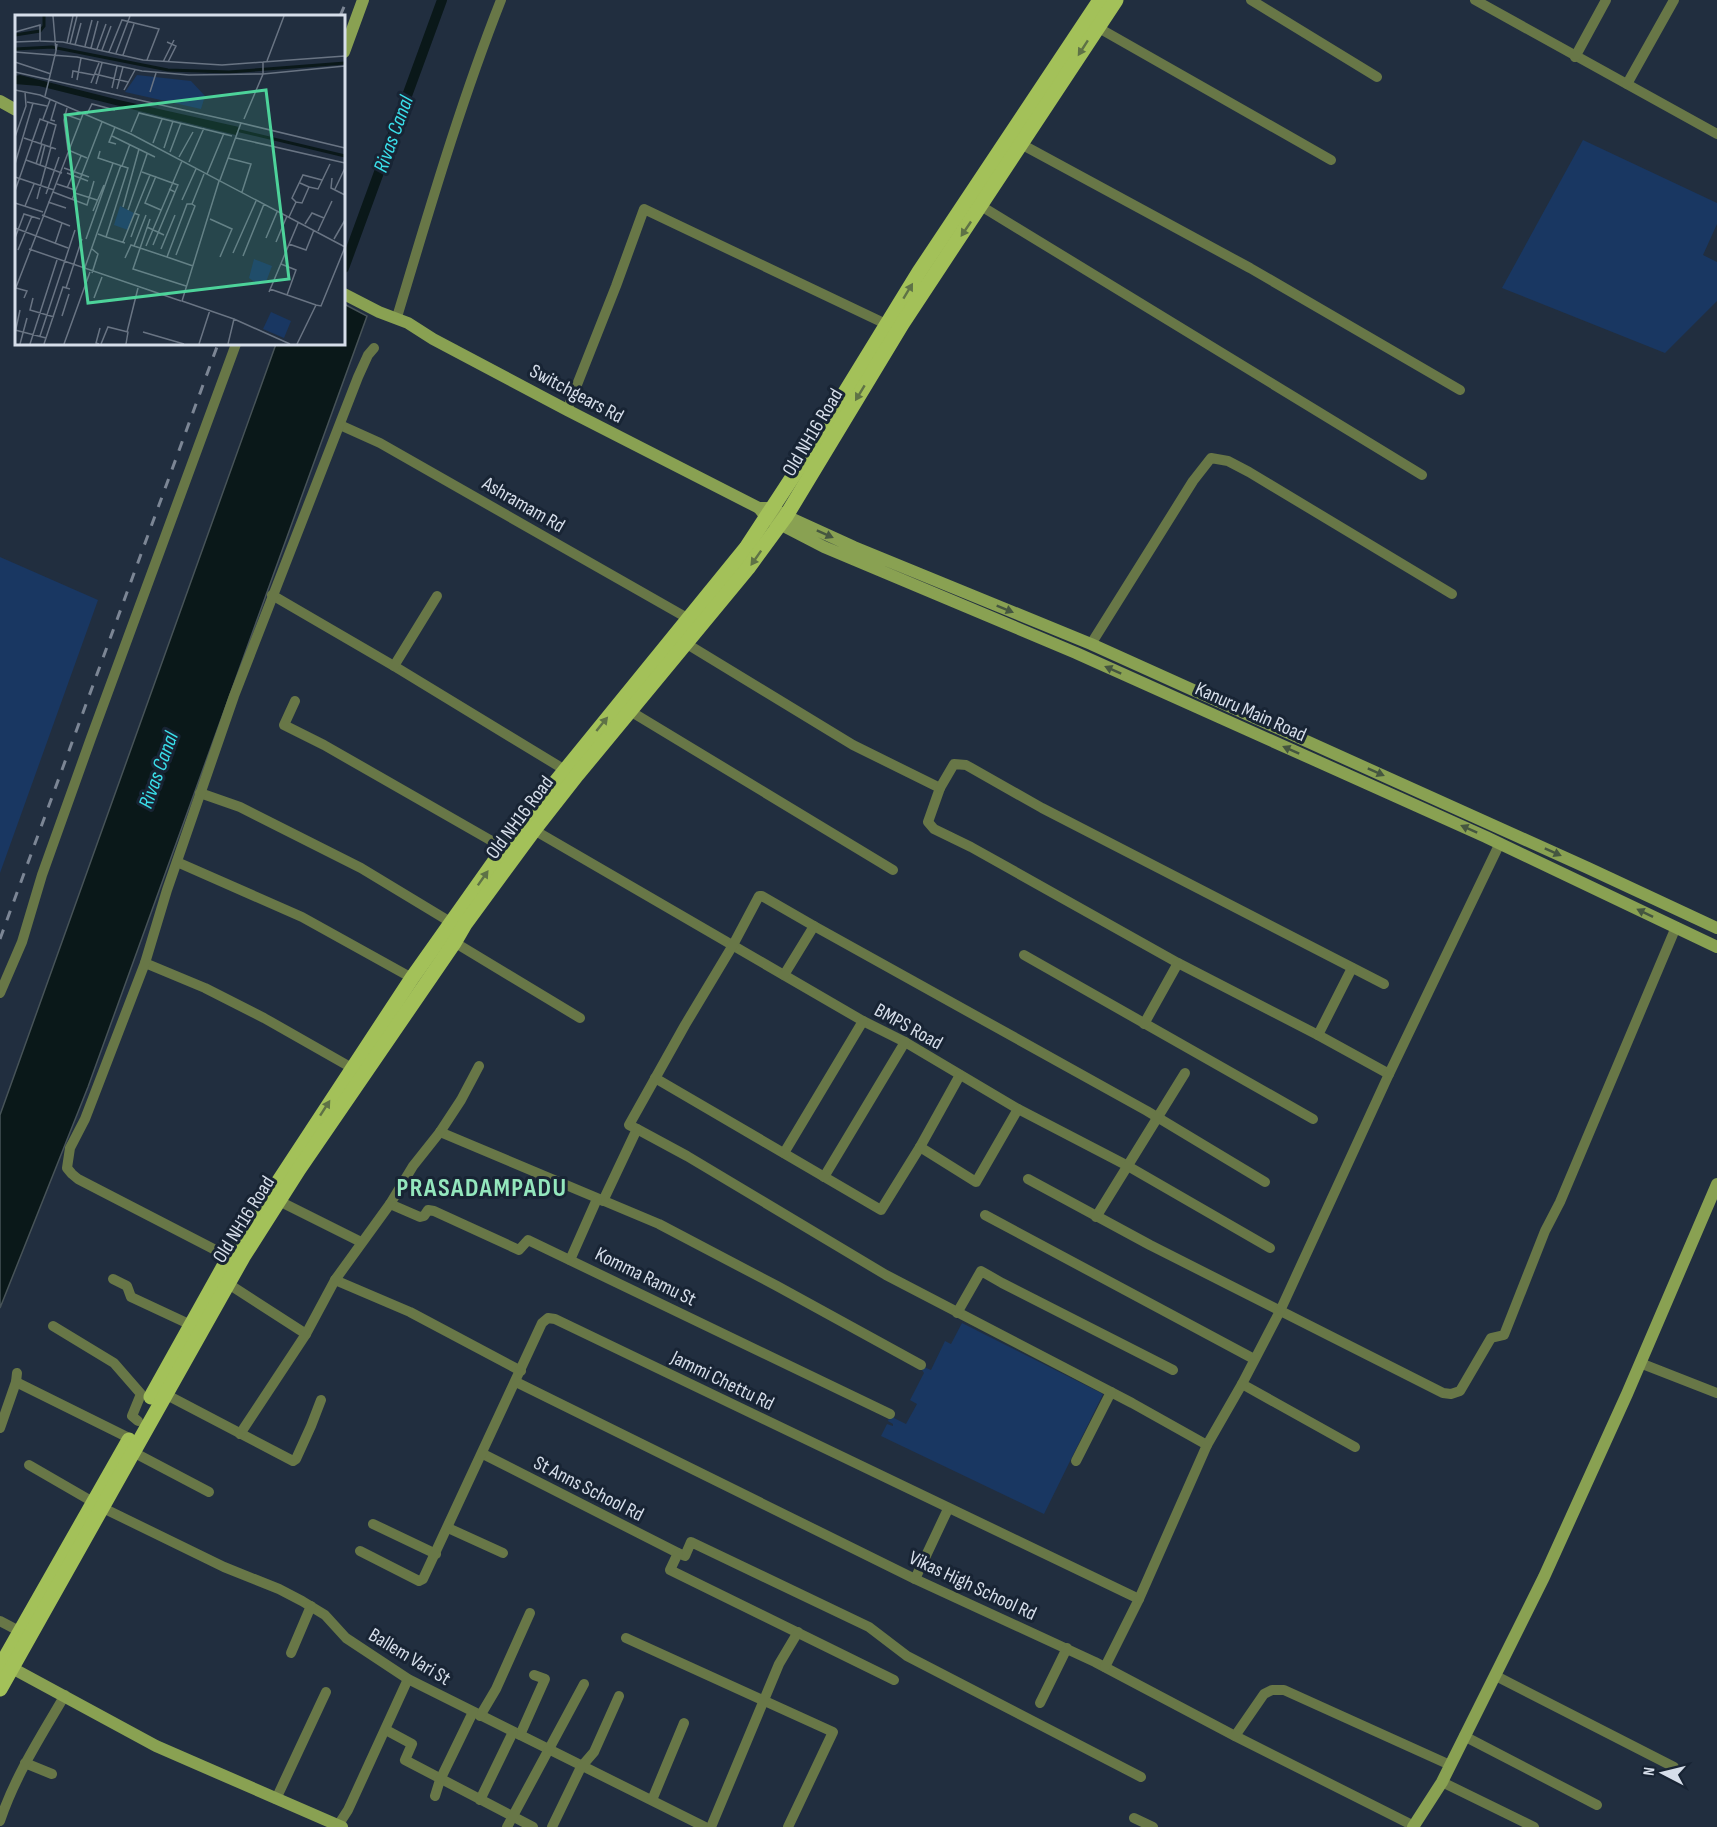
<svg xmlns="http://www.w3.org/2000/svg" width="1717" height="1827" viewBox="0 0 1717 1827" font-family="'Sofia Sans Condensed',sans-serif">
<rect width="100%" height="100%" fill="#212e3f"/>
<!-- green -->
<g fill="#193762">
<path d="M1583,140L1717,203V224L1703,255L1717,262V301L1665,353L1502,288Z"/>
<path d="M0,557L98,600L0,873Z"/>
<path d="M962,1323L1103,1394L1044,1514L881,1436L887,1424L893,1426V1424L888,1421L890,1416L906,1424L917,1404L910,1400L924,1373L922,1370L924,1367L931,1370L945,1341L951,1344Z"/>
</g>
<!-- water -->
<path fill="#0a1819" stroke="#475358" stroke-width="1.5" d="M344,304L367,316L88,1087L0,1308V1115L276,344H344Z"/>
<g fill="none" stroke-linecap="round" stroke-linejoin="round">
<!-- canal -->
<path stroke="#0a1819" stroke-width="10" d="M344,268L442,0"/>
<!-- street -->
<g stroke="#687747" stroke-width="10">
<path d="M1251,0L1377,77"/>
<path d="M1475,0L1717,134"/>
<path d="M1097,27L1331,160"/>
<path d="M1575,57L1606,0"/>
<path d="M1627,84L1674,0"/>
<path d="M1021,144L1250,268L1460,390"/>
<path d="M981,206L1422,475"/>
<path d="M397,317C429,211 460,104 501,0"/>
<path d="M567,410L616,286L644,209L888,325"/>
<path d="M340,425L380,443L689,619"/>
<path d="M272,595L394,666L565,770"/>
<path d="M687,644L853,745L940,788L928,822L934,829L971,847L1178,963L1318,1035L1389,1074L1500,843"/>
<path d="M1091,644L1193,481L1211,458L1228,461L1249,472L1452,594"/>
<path d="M394,666L437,596"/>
<path d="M295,701L284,725L324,745L504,848"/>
<path d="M630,711L893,870"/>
<path d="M940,788L954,764L966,765L1042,808L1384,984"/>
<path d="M200,793L240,807L361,868L452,923"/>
<path d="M534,830L863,1021L905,1042L1018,1109L1126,1165L1270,1248"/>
<path d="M177,862L302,917L412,978"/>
<path d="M449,939L580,1018"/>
<path d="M1024,955L1313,1119"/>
<path d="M145,963L205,988L264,1018L352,1068"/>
<path d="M784,975L814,926L1147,1111L1265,1182"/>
<path d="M0,993L22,942L42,875L91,738L236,344"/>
<path d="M1144,1024L1178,963"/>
<path d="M1318,1035L1352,968"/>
<path d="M655,1078L881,1210L920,1147L960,1075"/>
<path d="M637,1129L687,1156L886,1275L1132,1403L1207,1445"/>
<path d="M440,1132L659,1224L777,1286L921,1365"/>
<path d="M920,1147L976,1182L1018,1109"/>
<path d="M784,1153L863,1021"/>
<path d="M824,1177L905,1042"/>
<path d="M1028,1179L1150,1245L1443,1393L1451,1394L1460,1391L1491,1338L1504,1335L1545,1231L1560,1202L1676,927"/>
<path d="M279,1201L361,1242"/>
<path d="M603,1201L637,1129L629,1125L685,1025L733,945L759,896H762L814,926"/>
<path d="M390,1204L420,1217L424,1216L428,1210L434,1211L519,1250L528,1240L890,1414"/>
<path d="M985,1215L1254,1359"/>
<path d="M1096,1217L1185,1073"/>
<path d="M229,1257L78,1179L72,1174L67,1168L70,1148L85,1119L145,963L167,890L234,696L358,377L368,355L374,348"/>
<path d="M570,1260L597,1199"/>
<path d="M113,1279L127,1286L131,1297L191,1325"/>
<path d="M335,1280L410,1312L521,1371"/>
<path d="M227,1283L306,1334"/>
<path d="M957,1313L981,1271L1002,1283L1173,1370"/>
<path d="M53,1326L114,1363L141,1394L132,1416L138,1421"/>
<path d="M1640,1363L1717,1393"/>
<path d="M16,1382L129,1438"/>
<path d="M516,1382L915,1579L1095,1662L1235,1736L1414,1826"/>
<path d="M165,1394L293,1461L296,1459L311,1426L321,1400"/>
<path d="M0,1428L16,1382L17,1373"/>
<path d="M240,1434L306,1334L335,1280L390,1204L413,1166L440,1132L461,1100L479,1066"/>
<path d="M1355,1447L1242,1384L1280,1311L1389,1074"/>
<path d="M133,1452L209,1492"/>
<path d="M483,1454L678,1553L685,1556L691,1542L869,1627L907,1656L1141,1777"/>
<path d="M1076,1461L1111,1392"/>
<path d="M29,1465L93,1502"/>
<path d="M103,1508L224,1567L279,1589L302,1601L325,1615L346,1638L408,1679L705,1827"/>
<path d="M373,1524L436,1554"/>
<path d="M448,1528L503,1553"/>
<path d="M360,1551L419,1581L423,1579L542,1323L548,1318L555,1319L1139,1599L1105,1667"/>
<path d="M678,1553L670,1570L894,1680"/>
<path d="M915,1579L948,1509"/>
<path d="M1139,1599L1207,1445L1242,1384"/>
<path d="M0,1621L19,1631"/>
<path d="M626,1638L833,1732L788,1827"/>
<path d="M291,1653L311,1606"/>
<path d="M1496,1676L1674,1767"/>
<path d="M1040,1703L1067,1648"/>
<path d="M480,1716L496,1689L530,1613"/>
<path d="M386,1730L412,1744L405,1760L533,1827"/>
<path d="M520,1735L545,1679L534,1675"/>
<path d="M1235,1736L1264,1694L1272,1690H1284L1450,1765"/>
<path d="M1464,1736L1597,1805"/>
<path d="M25,1763L52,1774"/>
<path d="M1442,1782L1534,1827"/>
<path d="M435,1796L440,1780L473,1712"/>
<path d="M276,1799L326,1692"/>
<path d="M480,1800L513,1732"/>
<path d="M652,1800L684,1723"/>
<path d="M1134,1818L1153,1827"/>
<path d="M0,1821C15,1776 41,1736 65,1695"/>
<path d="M337,1827L348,1810L408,1679"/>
<path d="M507,1827L584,1684"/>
<path d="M552,1827L581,1767L594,1752L619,1696"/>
<path d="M711,1827L779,1664L798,1632"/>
</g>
<!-- secondary -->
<g stroke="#89a152" stroke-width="12">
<path d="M344,52L363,0"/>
<path d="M0,101L16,110"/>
<path d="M344,294L379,312L408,323L433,339L567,410L759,508"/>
<path d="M1717,928L1588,868L1091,644L854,547L786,516L773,508H759L766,517L824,547L1076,653L1486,837L1717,947"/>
<path d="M12,1668L156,1746L342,1827"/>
<path d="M1413,1827L1442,1782L1544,1577L1627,1394L1717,1184"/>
</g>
<!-- primary -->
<g stroke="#a3c159" stroke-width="15">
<path d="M151,1397L229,1257L412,978L504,848L541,800L746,548L803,461L919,272L1100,0"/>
<path d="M0,1667L129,1440"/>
<path d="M0,1689L243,1257L299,1169L454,943L465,924L534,830L577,775L748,568L786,516L902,324L1116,0"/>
</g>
<!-- rail -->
<g stroke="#7c8695" stroke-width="3" stroke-dasharray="10 10" stroke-linecap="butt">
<path d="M340,16L347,0"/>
<path d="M0,939L218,344"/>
</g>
</g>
<!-- one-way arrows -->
<defs><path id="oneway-solid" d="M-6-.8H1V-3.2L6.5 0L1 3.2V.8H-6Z" transform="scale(1.5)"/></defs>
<g fill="#5e7246">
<use href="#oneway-solid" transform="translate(1083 48) rotate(123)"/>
<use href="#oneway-solid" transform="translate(966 229) rotate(124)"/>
<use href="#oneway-solid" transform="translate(908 291) rotate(-59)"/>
<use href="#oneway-solid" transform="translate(860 393) rotate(121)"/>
<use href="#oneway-solid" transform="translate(756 558) rotate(125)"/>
<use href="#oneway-solid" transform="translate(602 724) rotate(-51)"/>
<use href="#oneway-solid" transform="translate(483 878) rotate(-55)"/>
<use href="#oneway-solid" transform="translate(325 1108) rotate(-57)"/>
</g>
<g fill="#455640">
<use href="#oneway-solid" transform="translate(825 534) rotate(24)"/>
<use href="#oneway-solid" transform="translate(1005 609) rotate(22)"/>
<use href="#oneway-solid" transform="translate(1113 670) rotate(-156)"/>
<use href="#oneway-solid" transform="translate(1291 750) rotate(-156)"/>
<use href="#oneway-solid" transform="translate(1376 772) rotate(24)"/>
<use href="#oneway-solid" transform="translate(1469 829) rotate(-156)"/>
<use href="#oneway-solid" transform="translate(1553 852) rotate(24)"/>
<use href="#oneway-solid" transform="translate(1645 913) rotate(-154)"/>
</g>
<g text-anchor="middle" stroke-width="6" stroke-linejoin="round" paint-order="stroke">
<!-- street labels -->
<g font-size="20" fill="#d6deea" stroke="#182434">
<text transform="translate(577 393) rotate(28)" y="7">Switchgears Rd</text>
<text transform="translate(812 432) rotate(-59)" y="7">Old NH16 Road</text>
<text transform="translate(524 504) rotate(30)" y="7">Ashramam Rd</text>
<text transform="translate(1251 711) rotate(24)" y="7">Kanuru Main Road</text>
<text transform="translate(519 817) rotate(-53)" y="7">Old NH16 Road</text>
<text transform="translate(909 1026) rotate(29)" y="7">BMPS Road</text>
<text transform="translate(243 1219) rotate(-58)" y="7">Old NH16 Road</text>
<text transform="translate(646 1276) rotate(26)" y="7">Komma Ramu St</text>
<text transform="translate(723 1380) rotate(26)" y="7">Jammi Chettu Rd</text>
<text transform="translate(589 1488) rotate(27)" y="7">St Anns School Rd</text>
<text transform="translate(973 1585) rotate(25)" y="7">Vikas High School Rd</text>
<text transform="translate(410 1656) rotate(31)" y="7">Ballem Vari St</text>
</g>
<!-- water labels -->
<g font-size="21" font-style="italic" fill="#3adfea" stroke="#182434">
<text transform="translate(393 134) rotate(-70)" y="7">Rivas Canal</text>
<text transform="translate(158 770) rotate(-70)" y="7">Rivas Canal</text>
</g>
<!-- district labels -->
<g font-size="26" font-weight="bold" letter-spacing="1.5" fill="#94e7bd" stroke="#182434">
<text x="482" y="1196">PRASADAMPADU</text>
</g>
</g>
<!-- overview -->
<g transform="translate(15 15)">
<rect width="330" height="330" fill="#212e3f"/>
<path d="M122,60L176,66L190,81L186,94L110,77ZM105,191L119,198L113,215L99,210ZM239,244L257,251L251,267L246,266L244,270L234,263ZM256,297L276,306L269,323L248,314Z" fill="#193762"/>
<path d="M5,60L104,85L224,112L221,120L24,71L0,69V61Z" fill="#0a1819"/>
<path fill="none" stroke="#0a1819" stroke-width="3" d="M0,20L25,16L29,11V1M0,34L37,32L153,55L214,57L330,48M221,115L330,141"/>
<path fill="none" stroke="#697483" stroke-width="1.5" d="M38,1L41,36L42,29M0,17L25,10V26L48,27L128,45L207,50L248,47V59L229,104M0,27L24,26M152,27L161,31L153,47M52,28L58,1M55,29L62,1M60,30L66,8M70,31L77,5M76,33L83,6M82,34L91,9M87,35L96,11M0,37L62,42L127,56L174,60L248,59L330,51M94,37L107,5L144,14L132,45M101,38L115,1M108,40L119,9M252,46L269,1M0,47L36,59M148,47L159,25M248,47L330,41M0,57L226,108M80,59L113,67M57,63L58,56L79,60M62,65L66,43M76,68L84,48M81,69L87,48M97,73L102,51M102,74L108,52M0,75L25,80L116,119L330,232M109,75L120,55M135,77L141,58M30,81L41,36M12,87L32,91M52,93L49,105L53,135L72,143M49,99L66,105M72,99L77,89L100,95M28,104L35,85M40,106L36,105L41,88M100,112L94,127L101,129M116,117L124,98L217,121M97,121L140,142M0,122L11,91L10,77M9,123L41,134M221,123L330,148M26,128L33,107M138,128L147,104M149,133L158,106M155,137L166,108M164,142L178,117M213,143L236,149L227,177M11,145L47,158M174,147L189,113M0,149L18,88M21,149L27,129M25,150L30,130M107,151L115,129M49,153L74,162M127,157L163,170L160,177M52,158L73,166M192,159L209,118M141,161L130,188L146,195M0,162L39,175M317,163L316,173L330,180M205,165L226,108L330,133M204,166L167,286L219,304L213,329M42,169L60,175M294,172L303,174L315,149M52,173L66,141M320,174L330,153M0,176L25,104L41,110L35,132M38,177L72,190L79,166M60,178L82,185M31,179L44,142M22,184L36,132M57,185L87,107M167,185L181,154M33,187L51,193M281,187L277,183L288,160L307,165M0,188L28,197M10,191L19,169M108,192L124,134M113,195L132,139M78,196L89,170M27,200L55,211M274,202L281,187L287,188L294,172L285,168M135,204L118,254L171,271M195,204L217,214L205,242M290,209L297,198L309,203M132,212L149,220M0,213L53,233M303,216L317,186M83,219L91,222L113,153L83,143L85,136M91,222L110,228M116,222L124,200L119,198M0,223L9,199L25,204M251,223L262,197M71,224L98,148M319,224L330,205M108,227L135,160M261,227L272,201M40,229L47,208M274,229L291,235L299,215M138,230L160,177L154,174M119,231L131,200M131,231L167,146M14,234L166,286M146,234L160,200M3,235L17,201M218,238L241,186M161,240L180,191L177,189M228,241L249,189M110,243L116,230L152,242M266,249L281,255L272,280M178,251L152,242L172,189H177L189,159M69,255L106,150M77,258L83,239L77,234M1,273L12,276L9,283M51,273L67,224M255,274L301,290M0,275L68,99M254,277L283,208M18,283L15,295L39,302M79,283L87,262M47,301L54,279M219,304L275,329M0,315L31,323M112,317L123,273M128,317L169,329M0,318L5,295M25,321L60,215M5,329L12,303M15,329L42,245M29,329L48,272L55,274M49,329L75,257M84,329L81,328L85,313M86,329L93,312L113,317L111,329M184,329L195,295M282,329L301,290L306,291L330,232"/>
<path fill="#4dd39a" fill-opacity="0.15" stroke="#4dd39a" stroke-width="3" d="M251,75L274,264L73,288L50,100Z"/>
<rect width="330" height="330" fill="none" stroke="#d6deea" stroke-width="3"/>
</g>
<!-- north arrow -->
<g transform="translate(1663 1773) rotate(277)" stroke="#182434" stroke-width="4.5" paint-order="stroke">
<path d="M0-4.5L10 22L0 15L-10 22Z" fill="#d6deea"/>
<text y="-9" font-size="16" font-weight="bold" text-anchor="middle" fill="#d6deea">N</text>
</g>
</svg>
